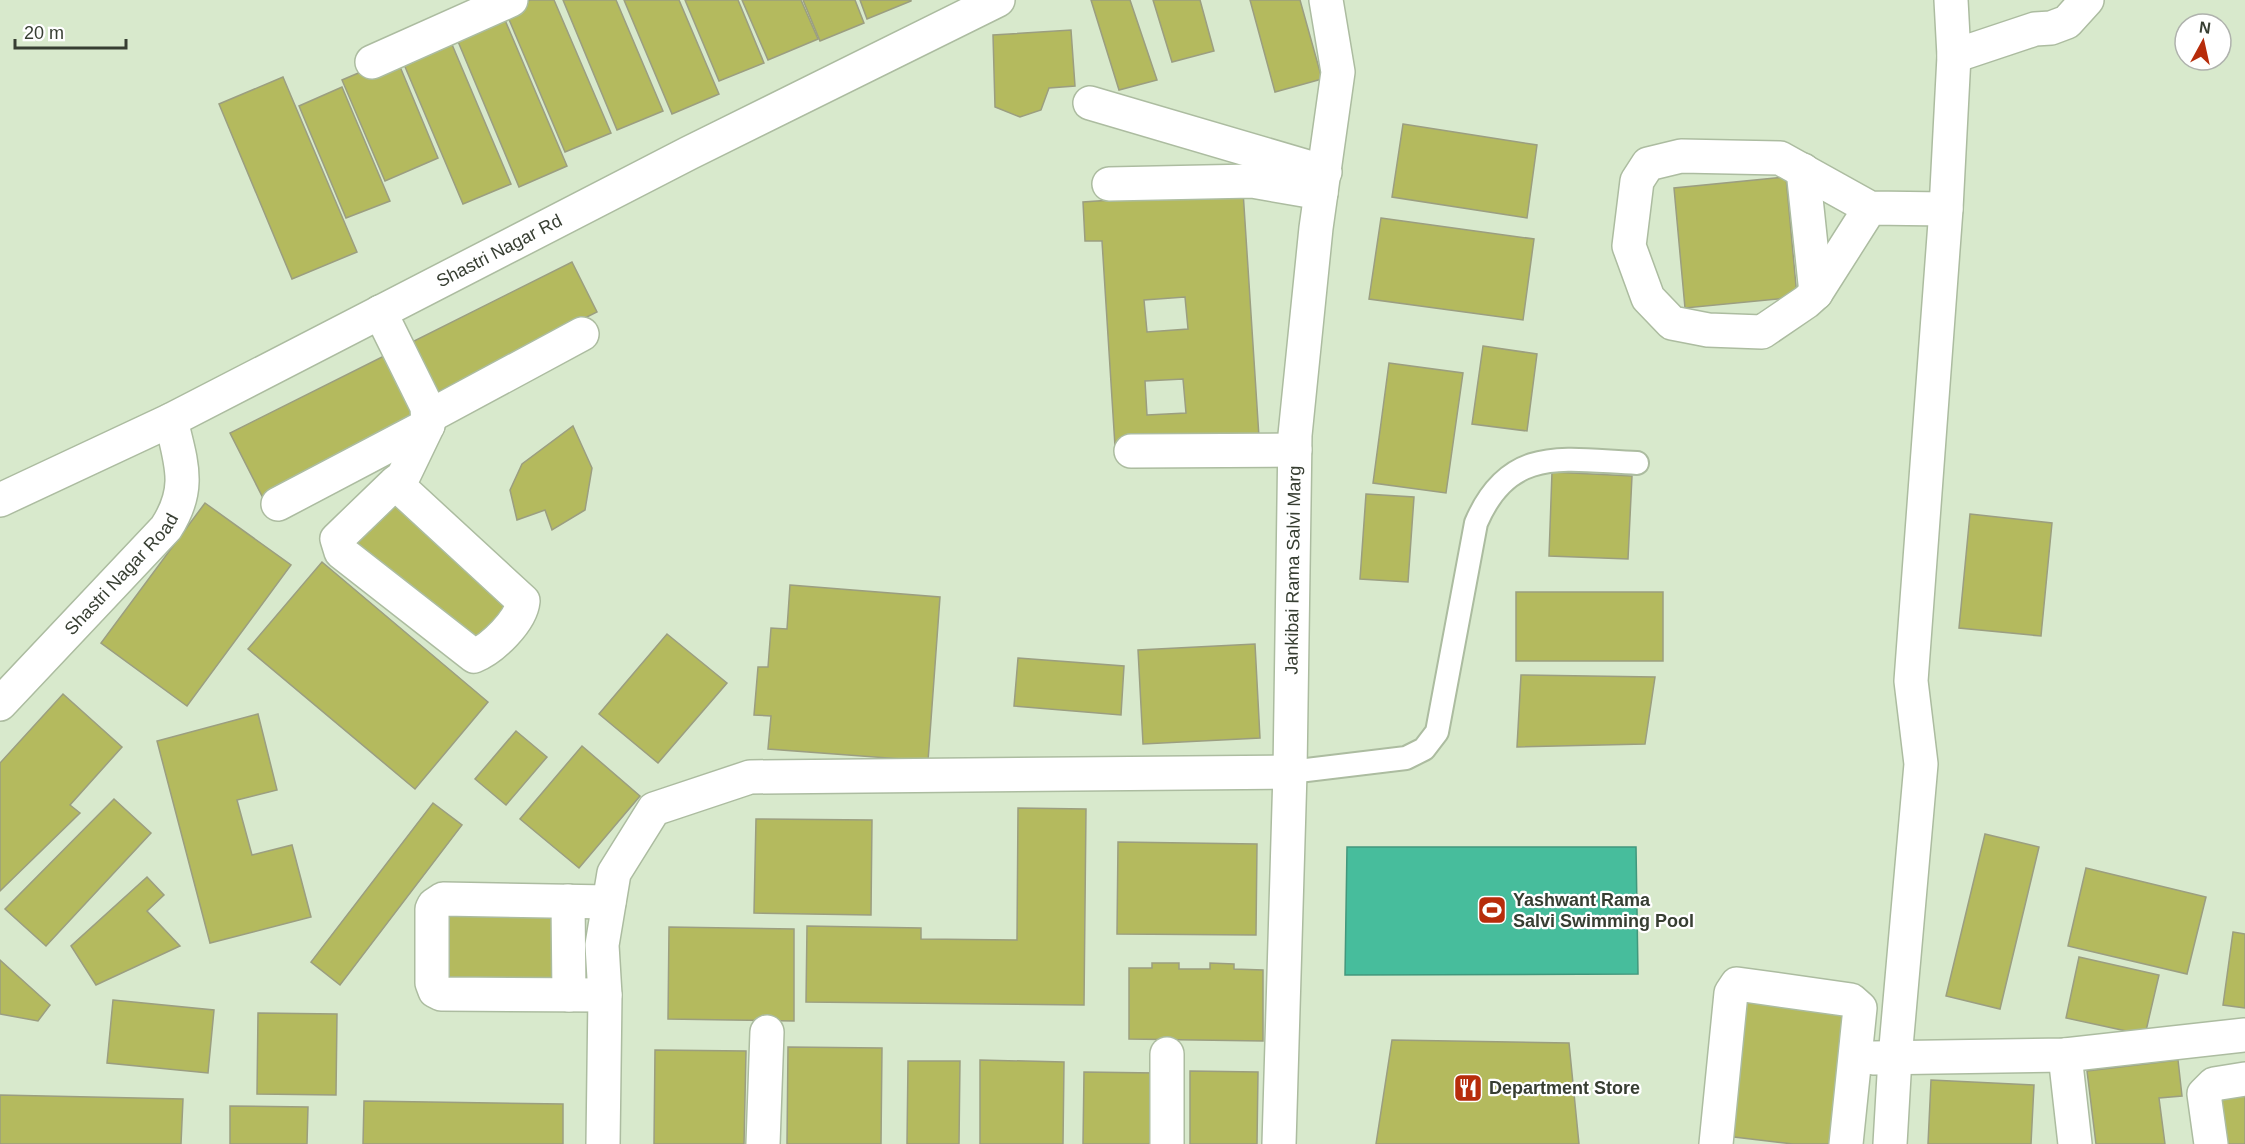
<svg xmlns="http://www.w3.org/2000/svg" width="2245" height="1144" viewBox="0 0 2245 1144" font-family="Arial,sans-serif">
<rect width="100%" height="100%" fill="#d8e9cc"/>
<!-- water -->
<path fill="#47bd9c" stroke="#42977c" stroke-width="1.5" d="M1347,847H1636L1638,974L1345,975Z"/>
<!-- building -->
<g fill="#b4ba5e" stroke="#9b9e80" stroke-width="1.5" fill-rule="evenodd">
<path d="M530,0H554L611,133L565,152L505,10Z"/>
<path d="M563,0H616L663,111L617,130Z"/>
<path d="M624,0H679L719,94L672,114Z"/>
<path d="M685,0H738L764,63L719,81Z"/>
<path d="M742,0H801L818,39L768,60Z"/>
<path d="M803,0H855L864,23L820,41Z"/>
<path d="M860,0H911V1L867,19Z"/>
<path d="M1091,0H1130L1157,80L1119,90Z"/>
<path d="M1153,0H1200L1214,51L1172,62Z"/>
<path d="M1250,0H1300L1322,79L1275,92Z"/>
<path d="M502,13L567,166L519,187L454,32Z"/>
<path d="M1071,30L1075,86L1049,88L1041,110L1020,117L995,107L993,35Z"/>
<path d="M448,35L511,184L463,204L400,55Z"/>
<path d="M396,57L438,158L385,181L342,80Z"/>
<path d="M283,77L357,252L292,279L219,104Z"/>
<path d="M342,87L390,201L346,218L299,106Z"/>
<path d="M1403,124L1537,145L1527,218L1392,197Z"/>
<path d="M1786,177L1797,297L1685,308L1674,188Z"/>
<path d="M1243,191L1259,437L1115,446L1102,241H1085L1083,202ZM1185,297L1188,329L1147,332L1144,300ZM1183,379L1186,413L1147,415L1145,381Z"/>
<path d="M1381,218L1534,239L1523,320L1369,299Z"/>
<path d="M572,262L597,312L438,392L412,342Z"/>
<path d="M1483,346L1537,354L1527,431L1472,424Z"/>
<path d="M388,354L421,418L263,498L230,433Z"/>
<path d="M1389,363L1463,373L1446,493L1373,483Z"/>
<path d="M573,426L592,468L585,510L552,530L545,510L517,520L510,490L522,464Z"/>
<path d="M1552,472L1632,476L1628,559L1549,556Z"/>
<path d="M1366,494L1414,497L1408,582L1360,579Z"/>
<path d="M391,497L515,607L479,649L347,545Z"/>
<path d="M205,503L291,565L187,706L101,643Z"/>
<path d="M1970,514L2052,523L2041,636L1959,628Z"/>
<path d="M322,562L488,702L415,789L248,649Z"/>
<path d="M790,585L940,597L928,761L768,749L771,716L754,715L758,667H768L771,628L787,629Z"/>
<rect x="1516" y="592" width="147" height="69"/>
<path d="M667,634L727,683L658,763L599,714Z"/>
<path d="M1255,644L1260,738L1143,744L1138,650Z"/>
<path d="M1018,658L1124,666L1121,715L1014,706Z"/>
<path d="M1521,675L1655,677L1645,744L1517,747Z"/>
<path d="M63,694L122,747L70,805L80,813L0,891V763Z"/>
<path d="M258,714L277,790L237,800L252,855L292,845L311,917L210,943L157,741Z"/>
<path d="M516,731L547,757L506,805L475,779Z"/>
<path d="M582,746L640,796L579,868L520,819Z"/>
<path d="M114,799L151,833L46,946L5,909Z"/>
<path d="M433,803L462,825L340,985L311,962Z"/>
<path d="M1018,808L1086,809L1084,1005L806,1002L807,926L921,928V939L1017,940Z"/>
<path d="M756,819L872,820L871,915L754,913Z"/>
<path d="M1985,834L2039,847L2000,1009L1946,996Z"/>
<path d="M1118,842L1257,844L1256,935L1117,934Z"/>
<path d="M2086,868L2206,897L2187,974L2068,946Z"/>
<path d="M147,877L164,895L147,911L180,946L96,985L71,946Z"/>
<path d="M441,907H562V981H440Z"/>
<path d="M669,927L794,929V1021L668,1019Z"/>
<path d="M2233,932L2245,934V1008L2223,1005Z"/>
<path d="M2079,957L2159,975L2145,1035L2066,1018Z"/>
<path d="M0,960L50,1005L38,1021L0,1014Z"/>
<path d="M1152,963H1179V969H1210V963L1234,964V969L1263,970V1041L1129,1039V968H1152Z"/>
<path d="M1743,998L1853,1012L1837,1144H1793L1726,1136Z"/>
<path d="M113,1000L214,1010L208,1073L107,1063Z"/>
<path d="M258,1013L337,1014L336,1095L257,1094Z"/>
<path d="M1392,1040L1569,1043L1579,1144H1376Z"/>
<path d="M788,1047L882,1048L881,1144H787Z"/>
<path d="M655,1050L746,1051L744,1144H654Z"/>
<path d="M980,1060L1064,1062L1063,1144H980Z"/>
<path d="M2178,1060L2182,1096L2159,1098L2165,1144H2096L2087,1071Z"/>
<path d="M908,1061H960L959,1144H907Z"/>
<path d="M1190,1071L1258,1072L1257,1144H1190Z"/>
<path d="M1084,1072L1156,1073L1155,1144H1083Z"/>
<path d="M1931,1080L2034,1085L2031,1144H1928Z"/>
<path d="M2245,1093V1144H2219L2211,1098Z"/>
<path d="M0,1095L183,1099L181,1144H0Z"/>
<path d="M364,1101L563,1104V1144H363Z"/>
<path d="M230,1106L308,1107L307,1144H230Z"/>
</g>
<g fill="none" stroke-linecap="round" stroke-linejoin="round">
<!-- lane casing -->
<g stroke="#acbca0" stroke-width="26">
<path id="lane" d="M1290,772L1406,758L1424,749L1437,732L1476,523C1510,444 1565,460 1637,463"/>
</g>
<!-- street casing -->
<g stroke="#acbca0" stroke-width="36">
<g id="street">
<path d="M1954,56L2035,29L2051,28L2067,22L2087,0"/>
<path d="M372,62L511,0"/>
<path d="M1090,103L1325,172"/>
<path d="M1803,170L1816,293"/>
<path d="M1109,184L1252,181L1321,193"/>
<path d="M1870,208L1780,158L1681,156L1648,164L1637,181L1629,246L1648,298L1672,323L1708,330L1762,332L1806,302L1816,293L1870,208L1946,209"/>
<path d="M428,417L582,334"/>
<path d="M1131,451L1295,450"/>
<path d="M395,483L523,601C521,621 492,649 474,656L341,552L337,539L395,483L403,477L428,425"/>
<path id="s1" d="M0,500L171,420L689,153L998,0"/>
<path d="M278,504L428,425L427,407L380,312"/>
<path id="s2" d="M0,704L166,528C192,488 181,463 171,420"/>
<path d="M568,901L569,995"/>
<path d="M605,995L441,994L435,991L432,983V909L434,905L443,899L609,902"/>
<path d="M2065,1055L2075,1144"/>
<path d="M1873,1058L2065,1055L2245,1035"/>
<path d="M603,1144L605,995L602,945L614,873L654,809L750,777L1290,772"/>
<path d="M763,1144L767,1032"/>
<path d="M1167,1144V1054"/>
<path id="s3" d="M1279,1144L1290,772L1295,435L1316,228L1338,72L1326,0"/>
<path d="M1716,1144L1731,993L1737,984L1851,1000L1860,1008L1846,1144"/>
<path d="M1890,1144L1895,1058L1921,764L1911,681L1946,209L1954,56L1951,0"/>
<path d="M2211,1144L2204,1094L2214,1084L2245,1079"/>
</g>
</g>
<!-- lane -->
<use href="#lane" stroke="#fff" stroke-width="22"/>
<!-- street -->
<use href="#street" stroke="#fff" stroke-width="33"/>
</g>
<!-- icons -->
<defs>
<g id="stadium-square" transform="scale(1.5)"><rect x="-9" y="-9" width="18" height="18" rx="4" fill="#b72c0b" stroke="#fff"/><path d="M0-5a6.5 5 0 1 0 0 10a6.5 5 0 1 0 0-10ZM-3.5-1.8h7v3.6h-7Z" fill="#fff"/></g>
<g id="restaurant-square" transform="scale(1.5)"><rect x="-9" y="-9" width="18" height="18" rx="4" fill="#b72c0b" stroke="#fff"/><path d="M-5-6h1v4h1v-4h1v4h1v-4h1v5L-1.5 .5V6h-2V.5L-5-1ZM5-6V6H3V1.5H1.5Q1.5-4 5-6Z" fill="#fff"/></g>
</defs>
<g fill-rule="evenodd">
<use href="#stadium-square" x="1492" y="910"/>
<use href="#restaurant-square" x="1468" y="1088"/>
</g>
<g text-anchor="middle" stroke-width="4.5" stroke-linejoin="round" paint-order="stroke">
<!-- street labels -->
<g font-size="18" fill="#373e32" stroke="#fff">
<text dy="6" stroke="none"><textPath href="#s1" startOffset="558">Shastri Nagar Rd</textPath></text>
<text dy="6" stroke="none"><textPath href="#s3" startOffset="574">Jankibai Rama Salvi Marg</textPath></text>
<text dy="6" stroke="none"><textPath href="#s2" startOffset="178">Shastri Nagar Road</textPath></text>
</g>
<!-- poi labels -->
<g font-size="18" font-weight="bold" fill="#373e32" stroke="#fff" text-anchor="start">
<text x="1513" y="906">Yashwant Rama<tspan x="1513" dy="21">Salvi Swimming Pool</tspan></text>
<text x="1489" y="1094">Department Store</text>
</g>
</g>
<!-- north arrow -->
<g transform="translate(2203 42) rotate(8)"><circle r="28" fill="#ffffff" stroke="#afb2ad" stroke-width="1.5"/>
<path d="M0-4.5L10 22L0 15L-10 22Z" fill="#b72c0b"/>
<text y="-9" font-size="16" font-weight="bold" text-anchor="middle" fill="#373e32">N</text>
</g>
<!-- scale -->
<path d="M15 39v9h111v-9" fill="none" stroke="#373e32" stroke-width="3"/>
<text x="24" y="39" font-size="18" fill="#373e32" stroke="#ffffff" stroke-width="4.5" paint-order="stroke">20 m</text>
</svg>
